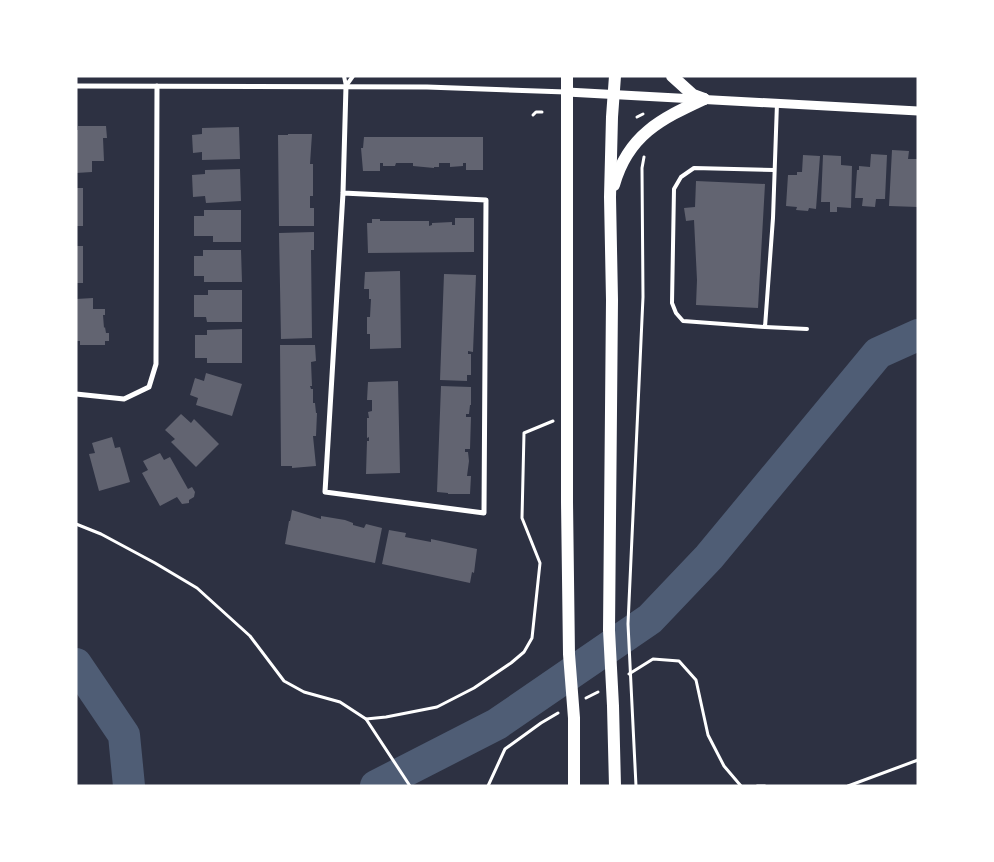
<svg xmlns="http://www.w3.org/2000/svg" width="994" height="862" viewBox="0 0 994 862" font-family="Quicksand,sans-serif">
<rect width="100%" height="100%" fill="#2d3142"/>
<g fill="none" stroke-linecap="round" stroke-linejoin="round">
<!-- river -->
<g stroke="#4f5d75" stroke-width="32">
<path d="M76,664L124,735L129,786"/>
<path d="M376,786L497,724L650,619L709,557L878,353L918,335"/>
</g>
</g>
<!-- building -->
<g fill="#626471">
<path d="M78,126H106L107,138H103L104,161H92V172L76,173V130H78Z"/>
<path d="M239,127L240,159L202,160V152L193,153L192,135L202,134V128Z"/>
<path d="M288,134H312L310,164H313V196H310V208H314V226H279L278,135H288Z"/>
<path d="M364,137H483V170H466V163H463V166L450,167V163H439V167H434V168L413,166V163H396L395,166H383V163H380V171H363L361,148H363Z"/>
<path d="M892,150L909,151L908,159H918V207L889,206Z"/>
<path d="M871,154L887,155L885,199H876L875,207L862,206L863,198H855L857,170H859V166L870,167Z"/>
<path d="M803,155L820,156L816,209L809,208L808,211L796,210L797,207L786,206L788,175H797V172H802Z"/>
<path d="M823,155L841,156V165L852,166L851,208L837,207V212H830V202H821Z"/>
<path d="M240,169L241,201L206,203L205,196L193,197L192,175L205,174V170Z"/>
<path d="M696,181L765,184L758,308L696,305L697,280L694,220L686,221L684,208L695,207Z"/>
<rect x="76" y="188" width="7" height="38"/>
<path d="M204,210H241V242H213V236H194V216H204Z"/>
<path d="M455,218H474V252L368,253L367,223H372V219H380V221H429V226L432,225V223L452,222V225H455Z"/>
<path d="M314,232V250H311L312,338L281,339L279,233Z"/>
<rect x="76" y="246" width="7" height="37"/>
<path d="M203,250H241L242,282H204V276H194V256H203Z"/>
<path d="M400,271L401,348L370,349V334H367V317H370L371,299H369V289H364L365,272Z"/>
<path d="M444,274L476,275L473,352L468,351V354H471V375H467V381L440,380Z"/>
<path d="M208,290H242V322H207L206,317H194V295H208Z"/>
<path d="M93,298V309H105V315H103L104,328L105,327L106,333H109V341H105V345H80V341H76V299Z"/>
<path d="M242,329V363H207V358H195V335H207V330Z"/>
<path d="M280,345H315L316,361L311,362L312,386H310L311,389H313V403H315L316,413H317L316,436H313L316,466L292,468V466H281Z"/>
<path d="M206,373L242,384L232,416L196,405L198,398L190,395L195,378L204,381Z"/>
<path d="M398,381L400,473L366,474L367,441H369V437L367,438V418H369L368,412L372,411V400H367L368,382Z"/>
<path d="M441,386L471,387V405H470L469,414H466V417H471L470,449H465V452H468L469,461L467,476H471L470,494H448V493L437,492Z"/>
<path d="M181,414L191,423L194,419L219,444L196,467L171,442L175,439L165,430Z"/>
<path d="M112,437L115,448L120,447L130,482L99,491L89,454L95,453L92,443Z"/>
<path d="M160,453L164,460L170,457L188,489L192,487L195,492L194,497L189,500V503L182,504L177,497L160,506L142,473L148,470L143,461Z"/>
<path d="M292,510L321,519V516L345,520L353,523V525L364,528L366,524L382,528L375,563L285,544L289,521H290Z"/>
<path d="M389,530L406,533L405,537L431,542V539L477,549L474,573L472,572L470,583L382,564Z"/>
</g>
<g fill="none" stroke-linecap="round" stroke-linejoin="round">
<!-- path -->
<g stroke="#fff" stroke-width="3">
<path d="M533,115L536,112H542"/>
<path d="M637,117L643,114"/>
<path d="M76,524L101,534L155,563L197,588L250,636L284,681L304,692L340,702L366,719L410,786"/>
<path d="M629,674L653,659L679,661L696,680L708,735L724,766L741,786"/>
<path d="M586,698L598,692"/>
<path d="M366,719L386,717L437,707L474,688L511,663L524,652L532,638L540,563L522,518L524,433L553,421"/>
<path d="M488,786L505,749L541,723L558,713"/>
<path d="M636,786L628,624L643,297L642,168L644,157"/>
<path d="M757,786H765"/>
<path d="M848,786L918,760"/>
</g>
<!-- service -->
<g stroke="#fff" stroke-width="4">
<path d="M344,76L346,86"/>
<path d="M346,86L353,76"/>
<path d="M774,170L694,168L681,177L674,189L672,303L676,313L683,321L765,327L773,218L777,103"/>
<path d="M765,327L807,329"/>
</g>
<!-- minor -->
<g stroke="#fff" stroke-width="5">
<path d="M76,86L427,87L566,92"/>
<path d="M343,193L486,200L484,513L325,492L343,193L346,86"/>
<path d="M76,394L124,399L149,387L156,364L157,86"/>
</g>
<!-- tertiary -->
<path stroke="#fff" stroke-width="9" d="M567,92L918,111"/>
<!-- primary -->
<g stroke="#fff" stroke-width="12">
<path d="M567,76V502L569,654L574,718V786"/>
<path d="M672,76L693,95L704,99"/>
<path d="M614,185C628,135 661,119 704,99"/>
<path d="M615,786L613,706L609,630L612,300L610,197L612,117L615,76"/>
</g>
</g>
<!-- border -->
<rect width="994" height="862" fill="none" stroke="#ffffff" stroke-width="155"/>
</svg>
